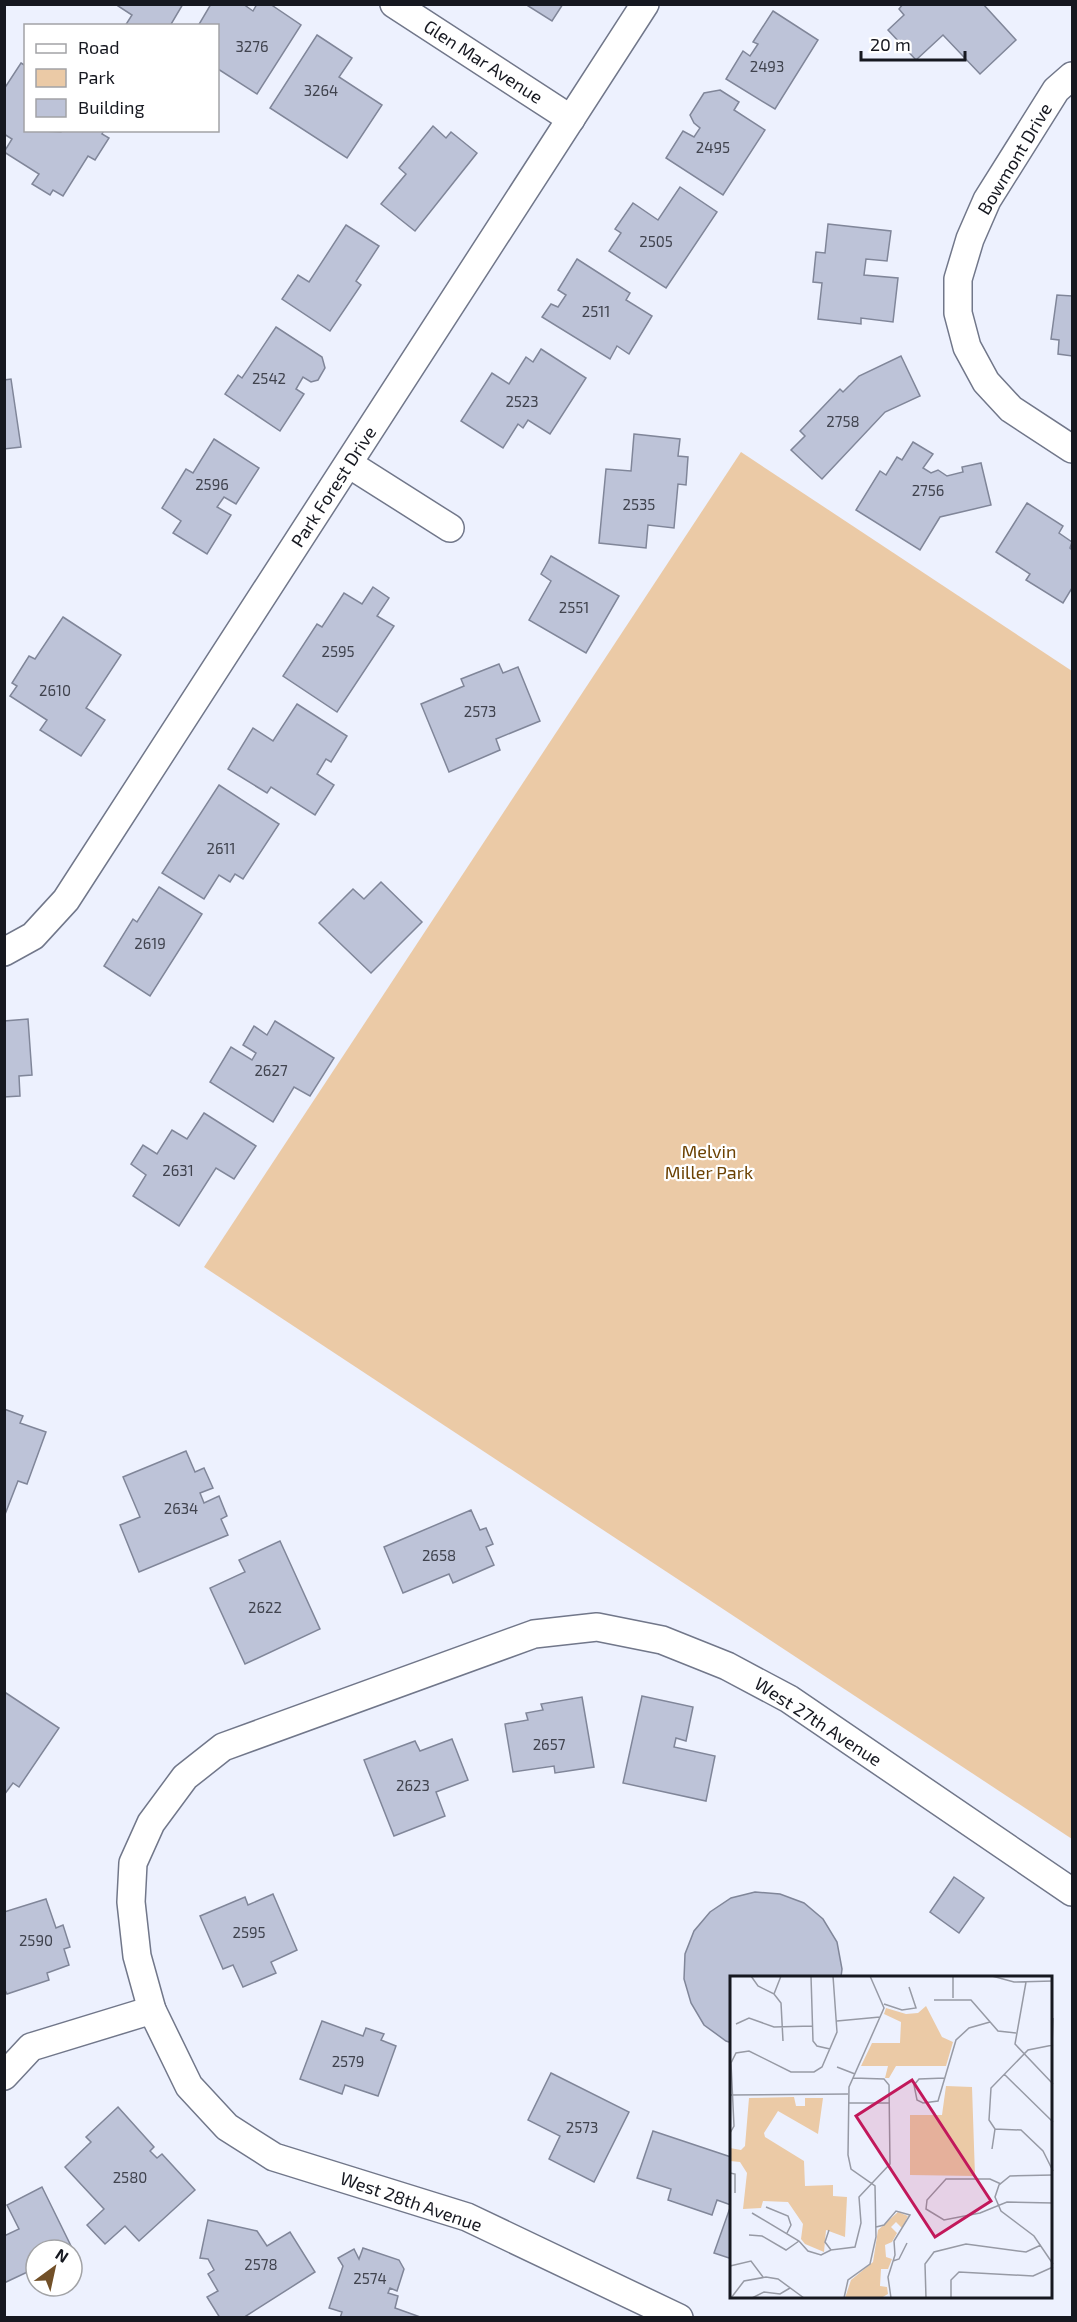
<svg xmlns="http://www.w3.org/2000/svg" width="1077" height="2322" viewBox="0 0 1077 2322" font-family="'Exo 2',sans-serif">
<rect width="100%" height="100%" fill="#edf1fe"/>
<!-- green -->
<path fill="#ebcaa6" d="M741,452L1072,671V1839L204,1267Z"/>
<!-- building -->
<g fill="#bdc3d8" stroke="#808699" stroke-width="1.5">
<path d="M115,4H183L170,26H125L132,15Z"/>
<path d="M211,4H243L253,11L257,4H270L301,25L257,94L218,69V26H198Z"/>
<path d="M525,4H563L552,21Z"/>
<path d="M903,4H983L1016,40L980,74L943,35L916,60L888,30L904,15L899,9Z"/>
<path d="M773,11L818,40L775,109L726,79L743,51L750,56L758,44L753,42Z"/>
<path d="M317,35L352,58L339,77L382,105L347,158L270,108Z"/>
<path d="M21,63L26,66V130L61,132L62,130H104L102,134L109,138L95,160L88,156L63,196L53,190L50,195L32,184L39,174L4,152L12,139L4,134V89Z"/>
<path d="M720,90L739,102L734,110L765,130L723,195L666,158L683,131L694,137L700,128L694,123L690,115L704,93Z"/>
<path d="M433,126L446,138L451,132L477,153L415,231L381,204L406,174L399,168Z"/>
<path d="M680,187L717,212L666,288L609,251L621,233L615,229L633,203L658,220Z"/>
<path d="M828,224L891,231L887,261L866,259L864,275L898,278L893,322L861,318V324L818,319L822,283L813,282L816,252L825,253Z"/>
<path d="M346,225L379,246L356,281L361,285L330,331L282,299L298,275L309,282Z"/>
<path d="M577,259L630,293L626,300L652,316L629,354L617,346L610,359L542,317L551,304L558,307L566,295L558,290Z"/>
<path d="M1072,289V356L1058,354L1059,340L1051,339L1057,295L1072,296Z"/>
<path d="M276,327L322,357L325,368L318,380L311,382L303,377L296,389L304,394L280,431L225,394L238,375L242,378Z"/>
<path d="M541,349L586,378L550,434L528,420L523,428L518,424L503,448L461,421L492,373L509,384L526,357L533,362Z"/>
<path d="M901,356L920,396L885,412L822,479L791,450L805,436L800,431L840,389L843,392L859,376Z"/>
<path d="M11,379L21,447L4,449V380Z"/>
<path d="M634,434L680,439L678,456L688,457L686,485L678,484L674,528L648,525L646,548L599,543L606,469L631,471Z"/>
<path d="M214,439L259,468L236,504L224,497L217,507L231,515L207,554L173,533L181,521L162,508L186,469L193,473Z"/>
<path d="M913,442L933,454L923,468L931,473L938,470L947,476L963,472L962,467L981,463L991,505L940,517L920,550L856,510L880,471L886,475L897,457L902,460Z"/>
<path d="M1027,503L1063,526L1059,533L1072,542L1070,548L1072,550V588L1063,603L1026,580L1030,574L996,552Z"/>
<path d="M551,556L619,596L586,653L529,620L551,581L541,574Z"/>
<path d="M373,587L389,598L377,616L394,626L337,712L283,676L317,624L322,627L344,593L362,604Z"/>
<path d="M63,617L121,655L86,708L105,720L81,756L40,730L47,720L10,696L17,686L12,683L29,656L35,659Z"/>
<path d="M499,664L503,673L518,667L540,721L496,739L500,750L449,772L421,704L464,686L461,679Z"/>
<path d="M297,704L347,736L331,762L326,759L317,774L334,785L315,815L271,787L267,793L228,769L253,728L273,741Z"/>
<path d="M219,785L279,824L243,879L235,874L230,882L219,875L204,899L162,873Z"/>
<path d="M381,882L422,922L371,973L319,923L353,889L364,899Z"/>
<path d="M159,887L202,914L150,996L104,966L133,919L137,922Z"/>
<path d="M28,1019L32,1075L19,1076L20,1096L4,1097V1021Z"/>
<path d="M275,1021L334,1058L310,1096L294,1087L273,1122L210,1082L231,1047L252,1060L256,1053L243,1045L254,1026L267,1035Z"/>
<path d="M204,1113L256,1146L234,1179L216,1168L179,1226L133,1196L146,1175L131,1164L143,1145L157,1154L172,1130L187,1139Z"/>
<path d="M4,1409L23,1416L20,1423L46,1432L27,1484L18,1481L4,1517Z"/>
<path d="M186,1451L195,1472L204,1468L213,1488L200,1493L204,1503L219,1496L227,1516L221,1519L228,1535L139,1572L120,1525L140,1517L123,1477Z"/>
<path d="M471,1510L480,1530L486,1528L493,1544L486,1547L494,1565L453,1583L449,1574L403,1593L384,1547Z"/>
<path d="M280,1541L320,1629L245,1664L210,1588L245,1572L239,1560Z"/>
<path d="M6,1693L59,1728L19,1787L13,1783L4,1795V1696Z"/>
<path d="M642,1696L693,1707L686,1741L676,1738L674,1747L715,1756L706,1801L623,1783Z"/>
<path d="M582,1697L594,1767L555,1773L554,1766L513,1772L505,1724L528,1720L526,1713L543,1710L541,1704Z"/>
<path d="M452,1739L468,1780L436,1792L445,1816L394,1836L364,1760L415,1741L420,1751Z"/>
<path d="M954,1877L984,1898L959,1933L930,1912Z"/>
<path d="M755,1892L780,1894L804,1903L823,1919L837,1942L842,1969L841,1977H732V2043L726,2041L704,2025L691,2003L684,1979L685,1954L694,1931L710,1912L731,1898Z"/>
<path d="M273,1894L297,1950L271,1962L276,1973L243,1987L233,1965L223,1969L200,1916L245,1897L248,1905Z"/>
<path d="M46,1899L56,1928L63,1925L70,1947L64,1949L69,1965L47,1973L49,1980L7,1994L4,1988V1912Z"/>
<path d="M322,2021L363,2036L366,2028L384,2034L381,2040L396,2046L378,2096L345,2085L342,2094L300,2079Z"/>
<path d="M551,2073L629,2112L594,2182L549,2159L560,2136L528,2120Z"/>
<path d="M118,2107L154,2147L150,2151L157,2158L162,2154L195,2190L139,2241L125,2226L105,2244L87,2225L104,2209L65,2167L91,2142L86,2137Z"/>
<path d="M653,2131L731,2157L732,2154V2259L714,2253L731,2205L717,2200L712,2215L668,2200L671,2189L637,2178Z"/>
<path d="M42,2187L73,2250H36V2268L4,2283V2236L19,2229L7,2205Z"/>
<path d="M208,2220L257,2231L267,2246L290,2232L315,2272L243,2318H220L207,2297L218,2291L208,2274L214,2270L208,2259L200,2258Z"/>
<path d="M363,2248L399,2260L404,2269L397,2291L390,2288L388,2293L398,2296L395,2308L423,2318H340L342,2312L329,2308L343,2266L338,2258L354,2249L359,2259Z"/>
</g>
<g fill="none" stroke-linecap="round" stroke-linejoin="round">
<!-- minor casing -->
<g stroke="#71778a" stroke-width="30">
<g id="minor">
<path d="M394,4L571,119"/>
<path d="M1072,76L1056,90L987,200L970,239L958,279V313L967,347L986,382L1011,409L1072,449"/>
<path d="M349,464L450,528"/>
<path d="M4,952L33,936L66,900L645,4"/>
<path d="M4,2076L31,2047L152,2010"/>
<path d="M679,2318L467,2217L274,2157L227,2127L189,2086L152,2010L137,1956L131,1902L133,1863L151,1823L185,1777L223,1747L534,1634L597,1627L662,1640L727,1666L789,1699L1072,1892"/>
</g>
</g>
<!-- minor -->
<use href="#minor" stroke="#fff" stroke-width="27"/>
</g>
<g text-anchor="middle" stroke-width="4.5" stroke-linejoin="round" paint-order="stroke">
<!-- number labels -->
<g font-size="15" fill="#40434e">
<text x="252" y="52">3276</text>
<text x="767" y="72">2493</text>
<text x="321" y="96">3264</text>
<text x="713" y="153">2495</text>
<text x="656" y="247">2505</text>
<text x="596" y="317">2511</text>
<text x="269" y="384">2542</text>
<text x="522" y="407">2523</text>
<text x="843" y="427">2758</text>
<text x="212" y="490">2596</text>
<text x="928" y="496">2756</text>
<text x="639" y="510">2535</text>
<text x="574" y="613">2551</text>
<text x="338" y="657">2595</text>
<text x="55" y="696">2610</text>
<text x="480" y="717">2573</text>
<text x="221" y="854">2611</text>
<text x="150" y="949">2619</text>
<text x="271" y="1076">2627</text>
<text x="178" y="1176">2631</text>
<text x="181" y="1514">2634</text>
<text x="439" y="1561">2658</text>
<text x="265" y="1613">2622</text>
<text x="549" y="1750">2657</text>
<text x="413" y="1791">2623</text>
<text x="249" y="1938">2595</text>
<text x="36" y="1946">2590</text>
<text x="348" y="2067">2579</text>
<text x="582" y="2133">2573</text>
<text x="130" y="2183">2580</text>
<text x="261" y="2270">2578</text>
<text x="370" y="2284">2574</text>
</g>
<!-- street labels -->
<g font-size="18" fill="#161820" stroke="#fff">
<text transform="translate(483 62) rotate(33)" y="6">Glen Mar Avenue</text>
<text transform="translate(1015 159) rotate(-59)" y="6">Bowmont Drive</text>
<text transform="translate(334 487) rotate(-57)" y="6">Park Forest Drive</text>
<text transform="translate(818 1722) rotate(33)" y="6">West 27th Avenue</text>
<text transform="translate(411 2202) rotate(19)" y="6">West 28th Avenue</text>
</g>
<!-- park labels -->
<g font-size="18" fill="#6c4203" stroke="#fff">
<text x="709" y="1158">Melvin<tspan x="709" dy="21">Miller Park</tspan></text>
</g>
</g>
<!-- overview -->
<g transform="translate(730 1976)">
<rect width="322" height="322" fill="#edf1fe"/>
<path d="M196,30L212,61L223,66L216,90H166L159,102H155L158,90H131L142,67H170L171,46L154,38L156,32L176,38L188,37ZM216,110L242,111L245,200L180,199V139H212ZM64,121L66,130H75V122H93L88,158L48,135L34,157L35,161L74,185L75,210L103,209V220L117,221L115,261L96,254L94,276L75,268L71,263L73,248L58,226L33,225L31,232L13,233L17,197L10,186L0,185V172L11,174L15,170L19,122ZM168,236L178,240L172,252L166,246L161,251L167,257L162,266L155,269L156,281L162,283L158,293H151L150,310L157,311L158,318L151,322H115L121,304L143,286L148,254Z" fill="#ebcaa6"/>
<path fill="none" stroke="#979aa5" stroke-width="1.5" d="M21,0L28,10L44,18L51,0M81,0L83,65L87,70L100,73M262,0L284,6L323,5M296,6L285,68L323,108M44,18L51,27L53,65M223,22V0M204,24H241L268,55L286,57M154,28L172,34L186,32L179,11M107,45L150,41M6,48L19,42L44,51L83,50M322,69L323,42M107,91L125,98M274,98L323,146M215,102L189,103L184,109L187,124L193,127L208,125L226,64L239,52L260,46M0,119L118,118M118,127H160M265,153L259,144L261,112L298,74L323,69M0,157L4,150L1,87L6,77L19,75L61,96H84L92,91L107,56L103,0M262,173L265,153L291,154L313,175L323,195M0,197L5,198V217M323,199L280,200L269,209L265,221L271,235L304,260L323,288M271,208L260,203H216L197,224L196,233L214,244L250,237L277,226L323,227M36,231L58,240L61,249L57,257M22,237L69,265L78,275L91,279L101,274M146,251L154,249L166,235L180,239L164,265L165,279L158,301L161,322M99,254L95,266L101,274L125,271L131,247L129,221L160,188L159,109L154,103L123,102M19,259L32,260L56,274L69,265M163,285L169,283L177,267M0,290L21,285L33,301M1,322L14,305L36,301L48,303L74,322M22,322L34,316L50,318L60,312M114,322L118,304L140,288L146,261L145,210L121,193L118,179L119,111L154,32L140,0M196,322L195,288L204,276L236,268L296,276L311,269M221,322V304L229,296L303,300L323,291"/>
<path fill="#c2185b" fill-opacity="0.15" stroke="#c2185b" stroke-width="3" d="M182,104L261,225L205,261L126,140Z"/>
<rect width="322" height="322" fill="none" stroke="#161820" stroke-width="3"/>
</g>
<!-- border -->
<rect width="1077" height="2322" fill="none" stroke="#161820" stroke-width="12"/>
<!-- legend -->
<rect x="24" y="24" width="195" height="108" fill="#ffffff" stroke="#a2a3a6" stroke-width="1.5"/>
<rect x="36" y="44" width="30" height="9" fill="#ffffff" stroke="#a2a3a6" stroke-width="1.5"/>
<text x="78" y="54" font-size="18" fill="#161820">Road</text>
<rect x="36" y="69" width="30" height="18" fill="#ebcaa6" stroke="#a2a3a6" stroke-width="1.5"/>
<text x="78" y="84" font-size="18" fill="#161820">Park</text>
<rect x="36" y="99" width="30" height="18" fill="#bdc3d8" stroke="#a2a3a6" stroke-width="1.5"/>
<text x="78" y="114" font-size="18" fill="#161820">Building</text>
<!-- north arrow -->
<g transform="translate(54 2268) rotate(33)"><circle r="28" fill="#ffffff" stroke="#a2a3a6" stroke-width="1.5"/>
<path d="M0-4.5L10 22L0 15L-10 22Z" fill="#725028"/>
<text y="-9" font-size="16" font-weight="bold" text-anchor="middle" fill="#161820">N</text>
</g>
<!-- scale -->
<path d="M861 51v9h104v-9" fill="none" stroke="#161820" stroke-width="3"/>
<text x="870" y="51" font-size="18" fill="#161820" stroke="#ffffff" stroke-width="4.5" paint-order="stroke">20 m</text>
</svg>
